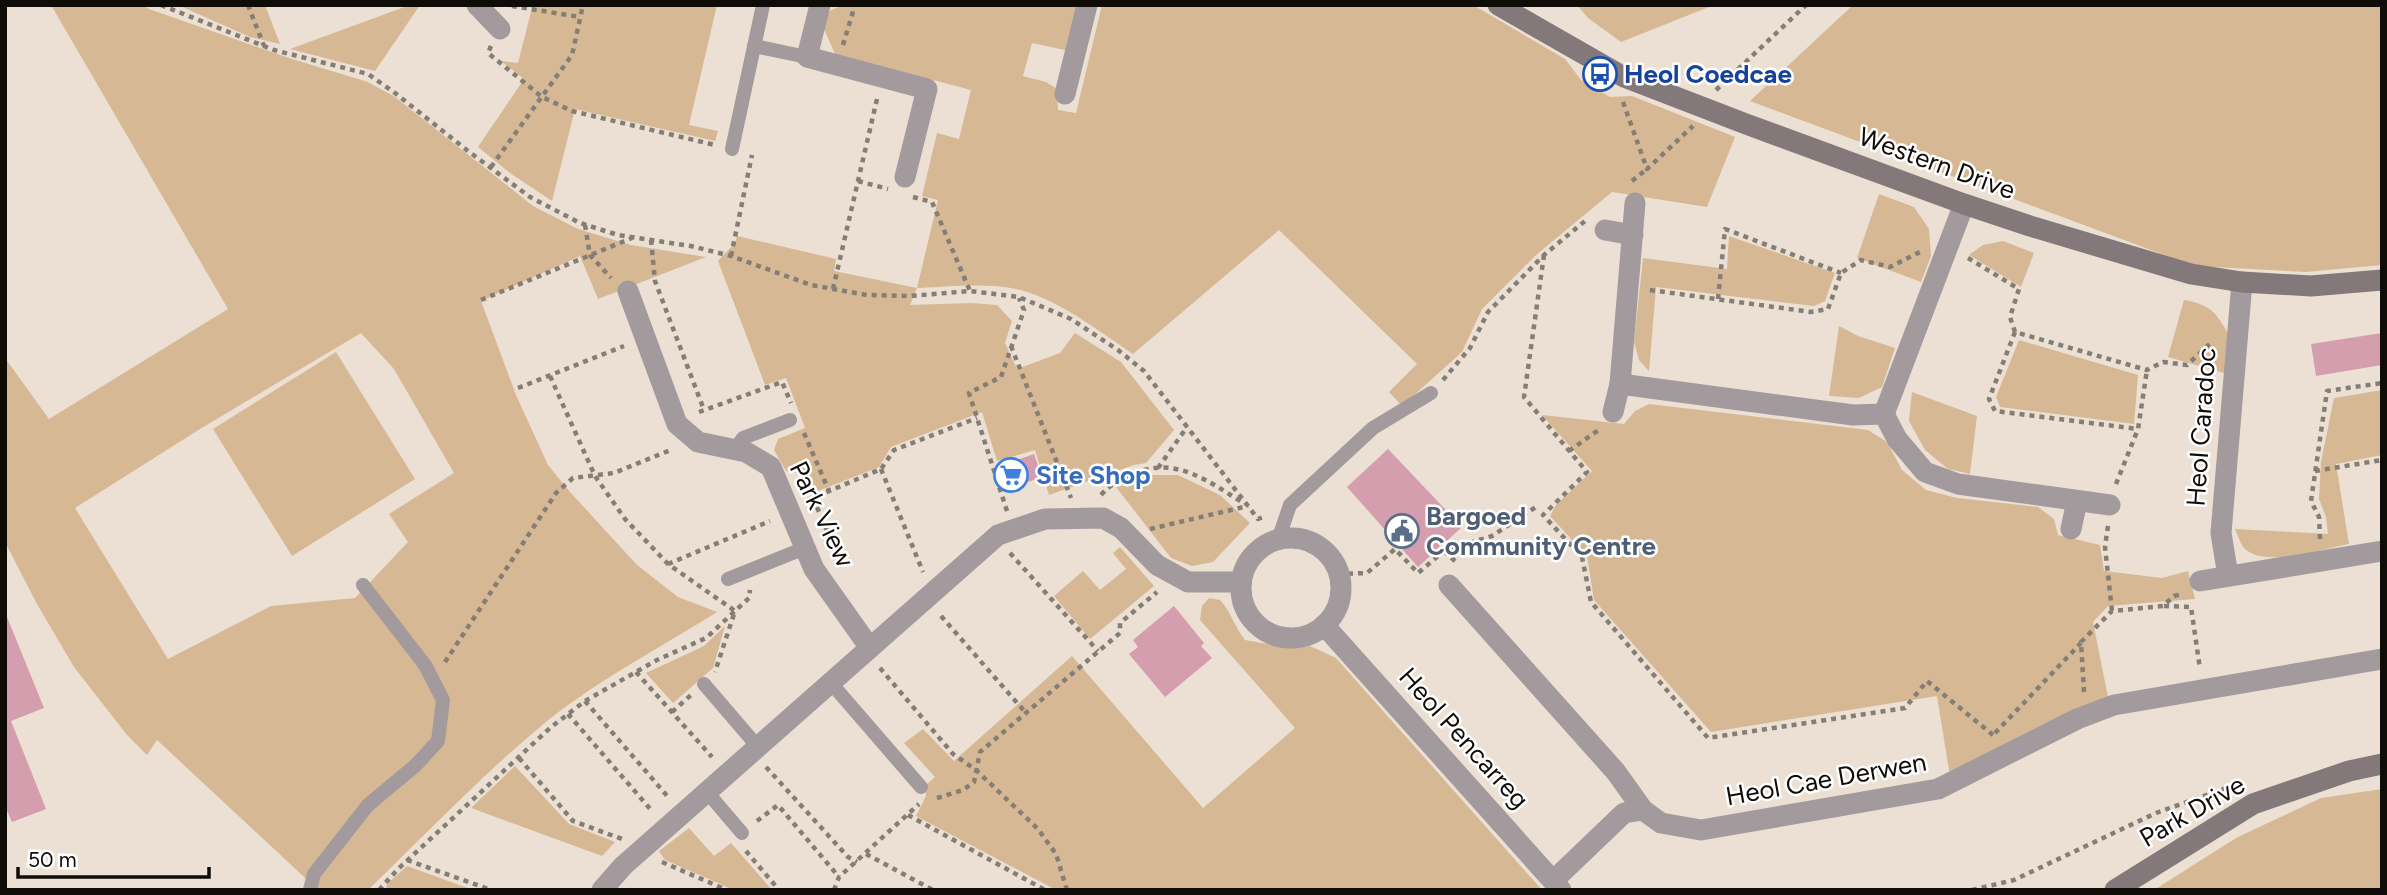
<svg xmlns="http://www.w3.org/2000/svg" width="2387" height="895" viewBox="0 0 2387 895" font-family="Figtree,sans-serif">
<rect width="100%" height="100%" fill="#ebe0d3"/>
<!-- green -->
<g fill="#d6b895" fill-rule="evenodd">
<path d="M51,5H144L149,9L289,58L368,82L395,97L533,206L578,229L631,245L706,257L598,299L580,256L481,301L516,395L548,465L570,492L637,565L678,597L717,612C660,648 600,679 547,721C484,773 427,833 368,890H318L157,740L147,755L127,735L74,667L37,604L5,542V358L49,419L228,309ZM361,333L394,369L454,473L389,514L408,542L355,598L271,606L168,659L75,508L200,429Z"/>
<path d="M178,5H265L280,44L250,37Z"/>
<path d="M410,5H420L375,71L290,49Z"/>
<path d="M526,5H717L689,125L718,131L715,141L575,109L552,201L510,173L478,147L524,79L501,61L518,63L532,8Z"/>
<path d="M842,5H1077L1065,50L1032,43L1023,76L1046,82L1057,89L1058,110L1076,113L1102,5H1473L1565,59L1581,80L1610,97L1632,96L1735,137L1707,207L1612,192L1536,255L1482,309L1462,352L1402,406L1389,392L1417,364L1279,230L1133,354C1100,332 1067,306 1030,293C997,281 951,287 917,288L910,305L971,303L997,305L1012,321L1005,343L1017,369L1060,353L1075,333L1121,362L1174,430L1146,463L1134,465L1049,495L1035,450L997,461L982,412L891,447L879,467L808,495L798,473L786,471L774,450L778,439L805,428L786,378L765,385L718,261L735,243L737,236L836,259L834,271L917,288L938,200L922,196L937,133L959,139L971,90L835,54L824,29L828,12Z"/>
<path d="M1577,5H1714L1621,42L1588,18Z"/>
<path d="M1853,5H2382V265L2306,272L2194,266L1750,101Z"/>
<path d="M1879,194L1914,207L1929,229L1931,256L1921,282L1857,258Z"/>
<path d="M1729,236L1835,273L1825,301L1814,306L1656,287L1649,371L1639,360L1634,342L1643,258L1727,269Z"/>
<path d="M2003,241L2034,253L2021,287L1969,255L1983,245Z"/>
<path d="M2184,300C2213,305 2217,314 2231,339L2224,373L2168,357Z"/>
<path d="M1839,326L1858,336L1895,348L1882,387L1859,398L1829,396Z"/>
<path d="M2019,340L2138,375L2134,424L2000,407L1996,397Z"/>
<path d="M336,352L415,479L292,556L213,429Z"/>
<path d="M2382,390V455L2336,464L2349,544C2322,549 2266,568 2245,549C2240,544 2238,535 2235,529L2328,534L2326,517L2319,499L2321,462L2334,398Z"/>
<path d="M1912,392L1977,416L1970,474L1948,469L1925,450L1909,421Z"/>
<path d="M1649,404L1868,430L1887,442L1902,470L1926,490L1957,498L2038,507L2054,519L2058,535L2100,545L2104,571L2162,578L2188,571L2195,599L2108,606L2093,622L2108,697L1950,776L1937,696L1711,732L1594,600L1587,556L1550,516L1556,505L1592,471L1542,415L1624,424L1635,411Z"/>
<path d="M1139,475H1178L1220,495L1250,523L1213,562L1192,566L1171,558L1116,487Z"/>
<path d="M1120,547L1154,586L1090,639L1054,596L1083,571L1100,590L1126,569L1113,553Z"/>
<path d="M1209,598L1220,600C1231,612 1234,626 1245,640L1291,648L1310,646L1336,658L1542,890H1056L916,816L926,796L925,786L935,777L904,743L923,729L954,761L1072,656L1203,808L1295,728L1200,620L1202,606Z"/>
<path d="M725,626L713,668L673,703L646,673L704,646Z"/>
<path d="M515,766L569,824L615,842L602,856L471,808Z"/>
<path d="M2382,789V890H2154L2236,838L2321,798Z"/>
<path d="M689,828L714,856L731,843L772,890H734L665,860L659,851Z"/>
<path d="M407,866L473,890H386L387,884Z"/>
</g>
<!-- building -->
<g fill="#d49eaf">
<path d="M2382,333V365L2316,376L2311,344Z"/>
<path d="M1388,449L1462,527L1418,567L1347,487Z"/>
<path d="M1034,454L1042,477L1011,488L1003,465Z"/>
<path d="M1174,606L1204,643L1201,646L1212,658L1165,697L1129,654L1138,647L1133,640Z"/>
<path d="M5,612L44,708L11,721L46,809L12,822L5,806Z"/>
</g>
<g fill="none" stroke-linecap="round" stroke-linejoin="round">
<!-- path -->
<g stroke="#857e75" stroke-width="4.5" stroke-dasharray="5 5" stroke-linecap="butt">
<path d="M161,5L274,50L368,74L395,93L468,151L530,197L580,223L618,235L691,246L731,256L811,285L867,295L910,296L970,291L1019,297L1071,319L1118,350L1144,371L1258,519L1266,516"/>
<path d="M248,5L264,46"/>
<path d="M512,6L580,17"/>
<path d="M843,45L855,5"/>
<path d="M491,46L488,53L542,97L572,111L715,145"/>
<path d="M1716,90L1806,5"/>
<path d="M1623,102L1647,169L1693,126"/>
<path d="M491,167L572,55L583,5"/>
<path d="M858,181L888,189"/>
<path d="M1632,181L1647,169"/>
<path d="M913,197L932,202L970,291"/>
<path d="M585,225L590,255L611,278"/>
<path d="M651,240L655,281L704,410"/>
<path d="M1544,255L1524,397L1587,472L1543,515L1582,557L1591,602L1708,738L1905,708L1927,681L1993,735"/>
<path d="M731,256L752,155"/>
<path d="M1968,258L2019,289L2010,317L2015,332L2147,370L2163,362L2187,365L2213,341"/>
<path d="M833,289L877,99"/>
<path d="M1650,290L1811,312L1828,309L1841,273L1861,260L1890,267L1922,251"/>
<path d="M1718,299L1725,229L1841,273"/>
<path d="M481,300L632,238"/>
<path d="M2015,332L1989,399L1995,411L2138,429"/>
<path d="M1011,346L1071,498"/>
<path d="M550,376L595,476L625,519L668,564L735,611L715,672"/>
<path d="M1443,380L1470,348L1488,312L1544,255L1585,221"/>
<path d="M518,388L624,346"/>
<path d="M699,412L782,382L791,403"/>
<path d="M804,433L829,491"/>
<path d="M1569,451L1600,429"/>
<path d="M1158,468L1187,427"/>
<path d="M881,469L923,572"/>
<path d="M2315,471L2382,460"/>
<path d="M2116,484L2138,429L2147,370"/>
<path d="M1101,495C1111,484 1119,480 1133,474C1176,455 1209,482 1245,504"/>
<path d="M813,498L842,565"/>
<path d="M808,500L881,469L894,450L977,418"/>
<path d="M1007,511L969,393L1001,377L1024,310L1019,298"/>
<path d="M2108,526L2105,547L2112,611"/>
<path d="M1150,529L1248,506"/>
<path d="M2320,539L2319,517L2311,501L2327,391L2382,383"/>
<path d="M1444,551L1456,562"/>
<path d="M1010,553L1098,651"/>
<path d="M668,564L770,521"/>
<path d="M1338,574L1367,573L1395,549L1418,573L1444,551L1492,536L1536,507"/>
<path d="M2164,606L2191,607L2200,669"/>
<path d="M941,616L1026,713"/>
<path d="M445,662L556,493L573,478L614,473L673,449"/>
<path d="M880,668L953,754L976,770L1038,829L1056,854L1067,890"/>
<path d="M636,672L712,757"/>
<path d="M2084,692L2081,642L2112,611L2163,606L2174,596L2183,594"/>
<path d="M585,701L669,798"/>
<path d="M672,712L691,695"/>
<path d="M568,714L652,811"/>
<path d="M1995,733L2081,643"/>
<path d="M519,758L573,821L622,839"/>
<path d="M766,767L848,857L857,862"/>
<path d="M937,798L963,790L974,782L980,752L1120,633V623L1157,592"/>
<path d="M908,815L1045,890"/>
<path d="M757,821L778,805L839,877"/>
<path d="M746,851L779,890"/>
<path d="M866,854L933,890"/>
<path d="M407,860L491,890"/>
<path d="M662,862L727,890"/>
<path d="M379,890L398,869L550,728L585,701L657,660L706,638L749,598L750,590"/>
<path d="M834,890L839,877L919,804"/>
<path d="M1972,890L2014,880L2156,813L2240,783"/>
</g>
<!-- lane -->
<g stroke="#a29a9c" stroke-width="14">
<path d="M754,46L807,57"/>
<path d="M732,149L763,5"/>
<path d="M735,449L743,438L790,420"/>
<path d="M1278,540L1290,505L1373,428L1431,393"/>
<path d="M728,579L805,548"/>
<path d="M831,683L921,787"/>
<path d="M704,684L758,747"/>
<path d="M707,792L742,833"/>
<path d="M310,890L314,874L368,805L416,765L438,741L443,700L425,665L363,585"/>
</g>
<!-- street -->
<g stroke="#a29a9c" stroke-width="21">
<path d="M477,5L500,29"/>
<path d="M820,5L807,57L927,89L905,177"/>
<path d="M1065,94L1087,5"/>
<path d="M1605,230L1633,235"/>
<path d="M628,291L677,424L698,442L746,452L771,467L814,569L870,648"/>
<path d="M1620,384L1853,415L1884,414L1897,439L1925,472L1958,484L2110,505"/>
<path d="M1613,412L1620,384L1635,203"/>
<path d="M1884,414L1964,204"/>
<path d="M2071,529L2077,501"/>
<circle cx="1291" cy="588" r="50"/>
<path d="M2228,576L2221,533L2242,282"/>
<path d="M2200,581L2382,551"/>
<path d="M1449,585L1616,772L1643,810L1661,823L1701,830L1938,789L2077,719L2114,705L2382,659"/>
<path d="M1324,625L1561,890"/>
<path d="M1554,880L1624,813L1643,810"/>
<path d="M602,890L623,866L998,535L1045,519L1103,518L1121,528L1157,565L1188,582H1241"/>
</g>
<!-- secondary -->
<g stroke="#83787a" stroke-width="21">
<path d="M1498,5L1624,77L1746,124L1964,204L2030,226L2191,274L2242,282L2311,286L2382,280"/>
<path d="M2115,890L2253,804L2349,771L2382,764"/>
</g>
</g>
<!-- icons -->
<defs>
<g id="bus-ring" transform="scale(1.75)"><circle r="9.5" fill="#fff" stroke="#1a4fb4" stroke-width="1.5"/><path d="M-5-6H5V4H4V6H2V4H-2V6H-4V4H-5ZM-3.5-4V0h7V-4ZM-3.5 1.2v1.5H-2V1.2ZM2 1.2v1.5H3.5V1.2Z" fill="#1a4fb4"/></g>
<g id="supermarket-ring" transform="scale(1.75)"><circle r="9.5" fill="#fff" stroke="#3f7fe0" stroke-width="1.5"/><path d="M-6-5.5h2.5l.6 2H6L4.5 2H-2.5L-4.4-4H-6ZM-1.5 3.2a1.3 1.3 0 1 0 .1 0ZM3 3.2a1.3 1.3 0 1 0 .1 0Z" fill="#3f7fe0"/></g>
<g id="civic-ring" transform="scale(1.75)"><circle r="9.5" fill="#fff" stroke="#5c6f8a" stroke-width="1.5"/><path d="M-.6-6.5H3V-4.5H.6V-3L4-1V1h2V6H-6V1h2V-1L-.6-3ZM-1.2 2.5V6h2.4V2.5Z" fill="#5c6f8a"/></g>
</defs>
<g fill-rule="evenodd">
<use href="#bus-ring" x="1600" y="74"/>
<use href="#supermarket-ring" x="1011" y="475"/>
<use href="#civic-ring" x="1402" y="531"/>
</g>
<g text-anchor="middle" stroke-width="5" stroke-linejoin="round" paint-order="stroke">
<!-- transit labels -->
<g font-size="26" font-weight="bold" fill="#164399" stroke="#fff" text-anchor="start">
<text x="1624" y="83">Heol Coedcae</text>
</g>
<!-- street labels -->
<g font-size="26" fill="#0f0c08" stroke="#fff">
<text transform="translate(1937 163) rotate(20)" y="9">Western Drive</text>
<text transform="translate(2201 427) rotate(-86)" y="9">Heol Caradoc</text>
<text transform="translate(822 514) rotate(64)" y="9">Park View</text>
<text transform="translate(1464 738) rotate(48)" y="9">Heol Pencarreg</text>
<text transform="translate(1826 779) rotate(-10)" y="9">Heol Cae Derwen</text>
<text transform="translate(2192 811) rotate(-30)" y="9">Park Drive</text>
</g>
<!-- shop labels -->
<g font-size="26" font-weight="bold" fill="#366cbe" stroke="#fff" text-anchor="start">
<text x="1036" y="484">Site Shop</text>
</g>
<!-- service labels -->
<g font-size="26" font-weight="bold" fill="#4e5e75" stroke="#fff" text-anchor="start">
<text x="1426" y="525">Bargoed<tspan x="1426" dy="30">Community Centre</tspan></text>
</g>
</g>
<!-- border -->
<rect width="2387" height="895" fill="none" stroke="#0f0c08" stroke-width="14"/>
<!-- scale -->
<path d="M18 867v10h191v-10" fill="none" stroke="#0f0c08" stroke-width="3.5"/>
<text x="28" y="867" font-size="21" fill="#0f0c08" stroke="#ffffff" stroke-width="5" paint-order="stroke">50 m</text>
</svg>
